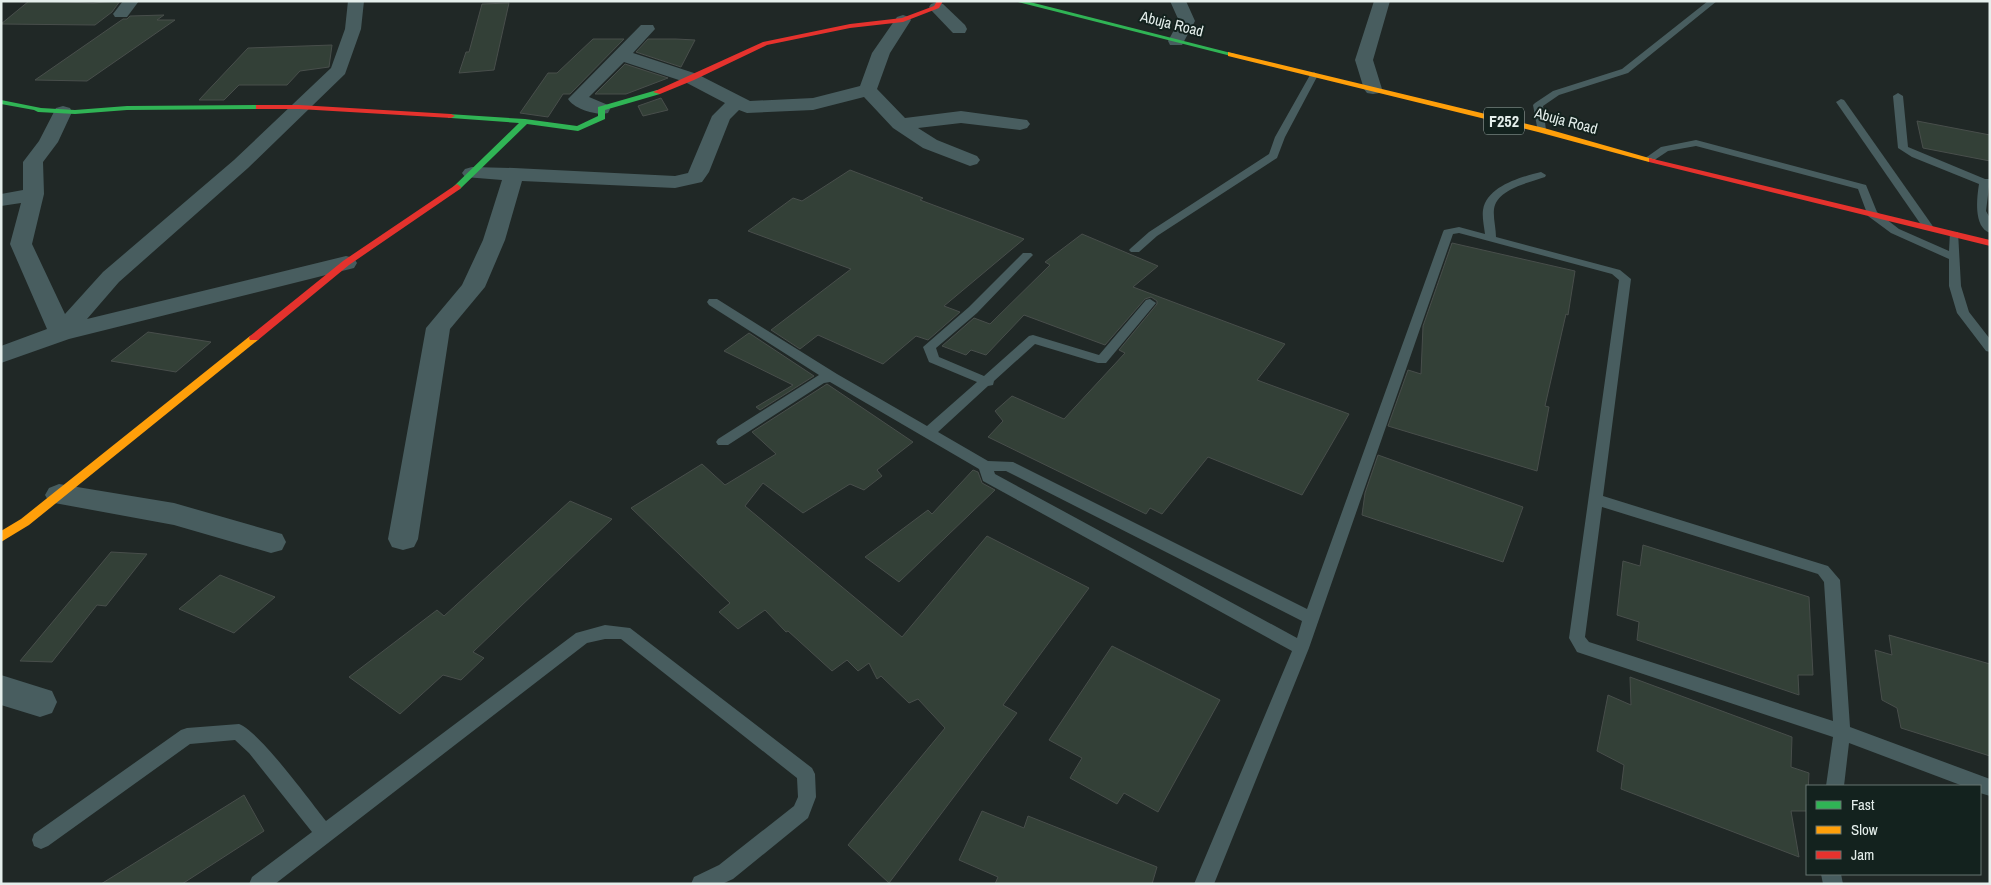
<svg xmlns="http://www.w3.org/2000/svg" width="1991" height="885" viewBox="0 0 1991 885" font-family="'Archivo Narrow',sans-serif">
<rect width="100%" height="100%" fill="#202826"/>
<!-- building -->
<g fill="#334037" stroke="#484e4b">
<path d="M29,1L93,3L120,1L112,12L95,25L1,24Z"/>
<path d="M509,3L494,70L459,73L466,52H469L482,4Z"/>
<path d="M164,15L157,20H175L87,81L35,80L123,19H127L130,16Z"/>
<path d="M593,39H624L570,94H563L548,117L520,113L548,73H557Z"/>
<path d="M648,39H676L695,40L681,67L636,52Z"/>
<path d="M332,45L329,67L300,71L287,85H239L224,100H199L248,48Z"/>
<path d="M625,64L668,78L626,94H595Z"/>
<path d="M661,98L668,110L643,116L638,106Z"/>
<path d="M1917,121L1990,135V161L1923,148Z"/>
<path d="M850,170L923,198L920,200L1024,239L944,306L960,312L928,340L916,336L883,364L818,335L800,349L771,330L851,269L748,231L793,198L802,201Z"/>
<path d="M1082,234L1158,266L1133,287L1285,344L1257,380L1349,414L1302,495L1208,457L1162,514L1150,508L1146,514L988,437L1003,421L995,411L1012,396L1064,419L1125,353L1119,350L1157,304V301L1151,297L1145,299L1105,345L1024,315L986,355L971,350L966,355L942,346L974,318L990,324L1050,265L1045,262Z"/>
<path d="M1452,243L1575,271L1568,315L1566,314L1545,406L1549,407L1537,471L1388,426L1408,370L1421,374L1423,326Z"/>
<path d="M148,332L211,342L176,372L111,361Z"/>
<path d="M749,333L814,376L760,410L756,407L793,385L724,351Z"/>
<path d="M827,384L913,442L877,470L882,476L864,490L850,484L803,513L763,483L745,506L902,637L987,536L1089,588L1003,705L1017,713L889,883L848,845L945,728L918,699L909,703L881,676L877,679L869,663L858,671L847,660L832,671L788,631L786,632L765,610L738,629L719,612L730,603L631,508L702,464L725,485L776,454L752,432Z"/>
<path d="M1378,455L1523,507L1503,562L1362,515L1365,493Z"/>
<path d="M973,470L978,472L982,483L995,490L899,582L865,557L928,510L932,514Z"/>
<path d="M570,501L612,519L473,652L484,658L461,680L443,675L400,714L349,677L437,610L444,616Z"/>
<path d="M1643,545L1809,597L1813,675H1798L1799,695L1637,640L1639,622L1617,615L1623,561L1640,566Z"/>
<path d="M111,552L147,554L106,606L97,605L52,662L20,661Z"/>
<path d="M220,575L275,597L234,633L179,609Z"/>
<path d="M1889,635L1990,664V756L1901,728L1897,708L1882,700L1875,650L1892,655Z"/>
<path d="M1112,646L1220,700L1158,812L1124,793L1117,804L1070,778L1082,758L1049,740Z"/>
<path d="M1630,677L1792,737L1791,767L1809,773L1807,811H1791L1799,857L1621,789L1624,765L1597,751L1608,695L1631,705Z"/>
<path d="M244,795L264,831L182,884H101Z"/>
<path d="M982,811L1024,828L1028,816L1157,867L1152,884H995L998,877L959,860Z"/>
</g>
<g fill="none" stroke-linecap="round" stroke-linejoin="round">
<!-- lane -->
<g fill="#485d5f" fill-rule="evenodd">
<path d="M1708,1H1717L1628,73L1559,95L1543,106L1546,130L1544,132H1538L1533,105L1535,103L1553,91L1622,69Z"/>
<path d="M1314,72L1318,75L1285,137L1277,158L1157,236L1139,252H1131L1129,250L1131,248L1149,232L1269,154L1275,137L1310,75Z"/>
<path d="M1898,93L1903,96L1908,147L1985,179H1990L1986,211L1990,218V233C1973,227 1977,197 1979,184L1912,157L1898,148L1893,96Z"/>
<path d="M1841,99L1844,100L1932,225L1933,227L1932,229H1924L1836,102Z"/>
<path d="M1696,140L1866,185L1877,212L1899,229L1949,251L1950,232H1958L1961,286L1969,312L1990,339V352L1986,351L1957,313L1949,286V259L1891,233L1868,216L1858,189L1696,146L1668,151L1653,161H1645L1644,159L1661,147Z"/>
<path d="M1541,172L1546,175L1545,177C1528,183 1497,189 1494,209C1493,218 1496,228 1496,237L1620,270L1631,279L1603,496L1828,566L1840,580L1850,727L1990,779V796L1980,793V786H1963L1849,743L1844,786H1826L1833,737L1577,652L1569,638L1619,280L1612,274L1459,233L1453,234L1309,648L1214,884H1194L1292,651L983,481L979,469L830,382L824,383L728,445H718L716,442L718,439L819,375L709,305L707,302L709,299H717L837,374L927,426L977,382L929,362L923,347L969,307L1023,253H1031L1033,255L1031,257L977,313L936,348L939,357L984,376L1029,336L1033,335L1099,355L1146,300L1150,299L1156,303L1106,363H1098L1035,344L994,381L993,385L988,386L938,432L988,461L1013,462L1307,609L1443,232L1444,230L1459,227L1485,234C1484,226 1482,217 1483,210C1487,186 1521,177 1541,172ZM994,471H1006L1302,621L1297,638L995,474ZM1602,507L1818,574L1824,582L1833,721L1589,642L1585,637Z"/>
<path d="M605,625L630,628L812,768L815,774L816,797L808,818L733,879L722,884H691L694,877L719,865L794,806L798,797L797,778L621,639H605L587,643L275,884H249L252,877L312,832L249,753L235,740L190,744L48,846L41,849L34,846L32,840L34,834L181,730L187,728L239,724C260,732 309,800 326,821L576,633Z"/>
<path d="M1821,874H1841L1843,884H1823Z"/>
</g>
<!-- street -->
<g fill="#485d5f" fill-rule="evenodd">
<path d="M123,1H139L127,17H115L113,14Z"/>
<path d="M348,1H364L361,29L345,74L248,168L119,282L87,319L346,256L354,258L357,263L354,268L69,339L1,363V346L47,329L10,244L21,203L1,206V194L23,190V162L39,141L56,108L63,106L70,108L72,112L58,142L43,162L44,194L32,244L65,314L103,272L234,160L331,68L345,29Z"/>
<path d="M1170,1H1186L1195,21L1182,45H1170L1168,41L1179,21Z"/>
<path d="M1374,1H1390L1373,60L1382,89L1379,93L1373,94L1367,93L1364,89L1355,60Z"/>
<path d="M937,2L943,4L965,25L967,29L965,33H953L931,10L929,7L931,4Z"/>
<path d="M903,15L909,17L911,20L890,53L877,89L905,118L961,111L1027,120L1030,124L1027,128L1020,130L961,123L918,128L937,140L977,156L980,160L977,164L970,166L923,148L893,128L864,97L813,110L747,113L739,110L730,119L709,172L702,182L675,188L522,181L505,240L485,287L450,329L418,539L414,547L403,550L392,547L388,539L426,328L462,285L483,240L502,180L465,177L462,173L465,169L472,167L514,168L675,176L688,173L712,116L725,103L685,82L624,62L589,97L608,105L610,109L608,113C597,116 574,109 568,99L641,25H653L655,29L633,53L697,74L750,101L813,98L860,86L872,53L897,17Z"/>
<path d="M59,484L174,503L282,534L286,542L282,550L271,553L174,525L49,502L45,495L49,488Z"/>
<path d="M1,675L52,691L57,702L52,713L40,717L1,705Z"/>
</g>
<!-- fast -->
<g fill="#30b455" fill-rule="evenodd">
<path d="M1014,1H1026L1235,54L1231,56Z"/>
<path d="M657,90H660V94L605,110V119L578,131L527,124L460,189L457,190L453,187L519,123L451,118H448V114L525,119L577,126L598,116V107Z"/>
<path d="M1,100L41,108L75,110L127,106L259,105L263,107L259,109L127,110L75,114L38,112L34,110L1,104Z"/>
</g>
<!-- slow -->
<g fill="#ff9f0a" fill-rule="evenodd">
<path d="M1228,52L1544,128L1656,160L1649,162L1538,132L1228,56Z"/>
<path d="M254,335L259,338L258,340L29,525L1,542V531L21,519L250,336Z"/>
</g>
<!-- jam -->
<g fill="#e5322d" fill-rule="evenodd">
<path d="M937,1H943L939,8L903,22L850,28L767,45L694,80L660,94L653,92L763,42L850,24L902,18L934,6Z"/>
<path d="M256,105H299L451,114L455,116L451,118L299,109H256Z"/>
<path d="M1649,158L1990,240V246L1649,162Z"/>
<path d="M457,184L461,187L460,189L349,265L258,340H250L249,338L250,336L343,261Z"/>
</g>
</g>
<g text-anchor="middle" stroke-width="4" stroke-linejoin="round" paint-order="stroke">
<!-- far-street labels -->
<g font-size="15" fill="#e5efec" stroke="#13221e">
<text transform="translate(1172 24) rotate(14)" y="5">Abuja Road</text>
<text transform="translate(1566 121) rotate(15)" y="5">Abuja Road</text>
</g>
<!-- shield labels -->
<rect fill="#13221e" stroke="#a6b2ae" stroke-width="1" x="1484" y="107.5" width="40" height="27" rx="4"/>
<g font-size="16" font-weight="bold" fill="#e5efec">
<text x="1504" y="127">F252</text>
</g>
</g>
<!-- border -->
<rect width="1991" height="885" fill="none" stroke="#e5efec" stroke-width="5"/>
<!-- legend -->
<rect x="1806" y="785" width="175" height="90" fill="#13221e" stroke="#677470"/>
<rect x="1816" y="801" width="25" height="8" fill="#30b455" stroke="#677470"/>
<text x="1851" y="810" font-size="15" fill="#e5efec">Fast</text>
<rect x="1816" y="826" width="25" height="8" fill="#ff9f0a" stroke="#677470"/>
<text x="1851" y="835" font-size="15" fill="#e5efec">Slow</text>
<rect x="1816" y="851" width="25" height="8" fill="#e5322d" stroke="#677470"/>
<text x="1851" y="860" font-size="15" fill="#e5efec">Jam</text>
</svg>
